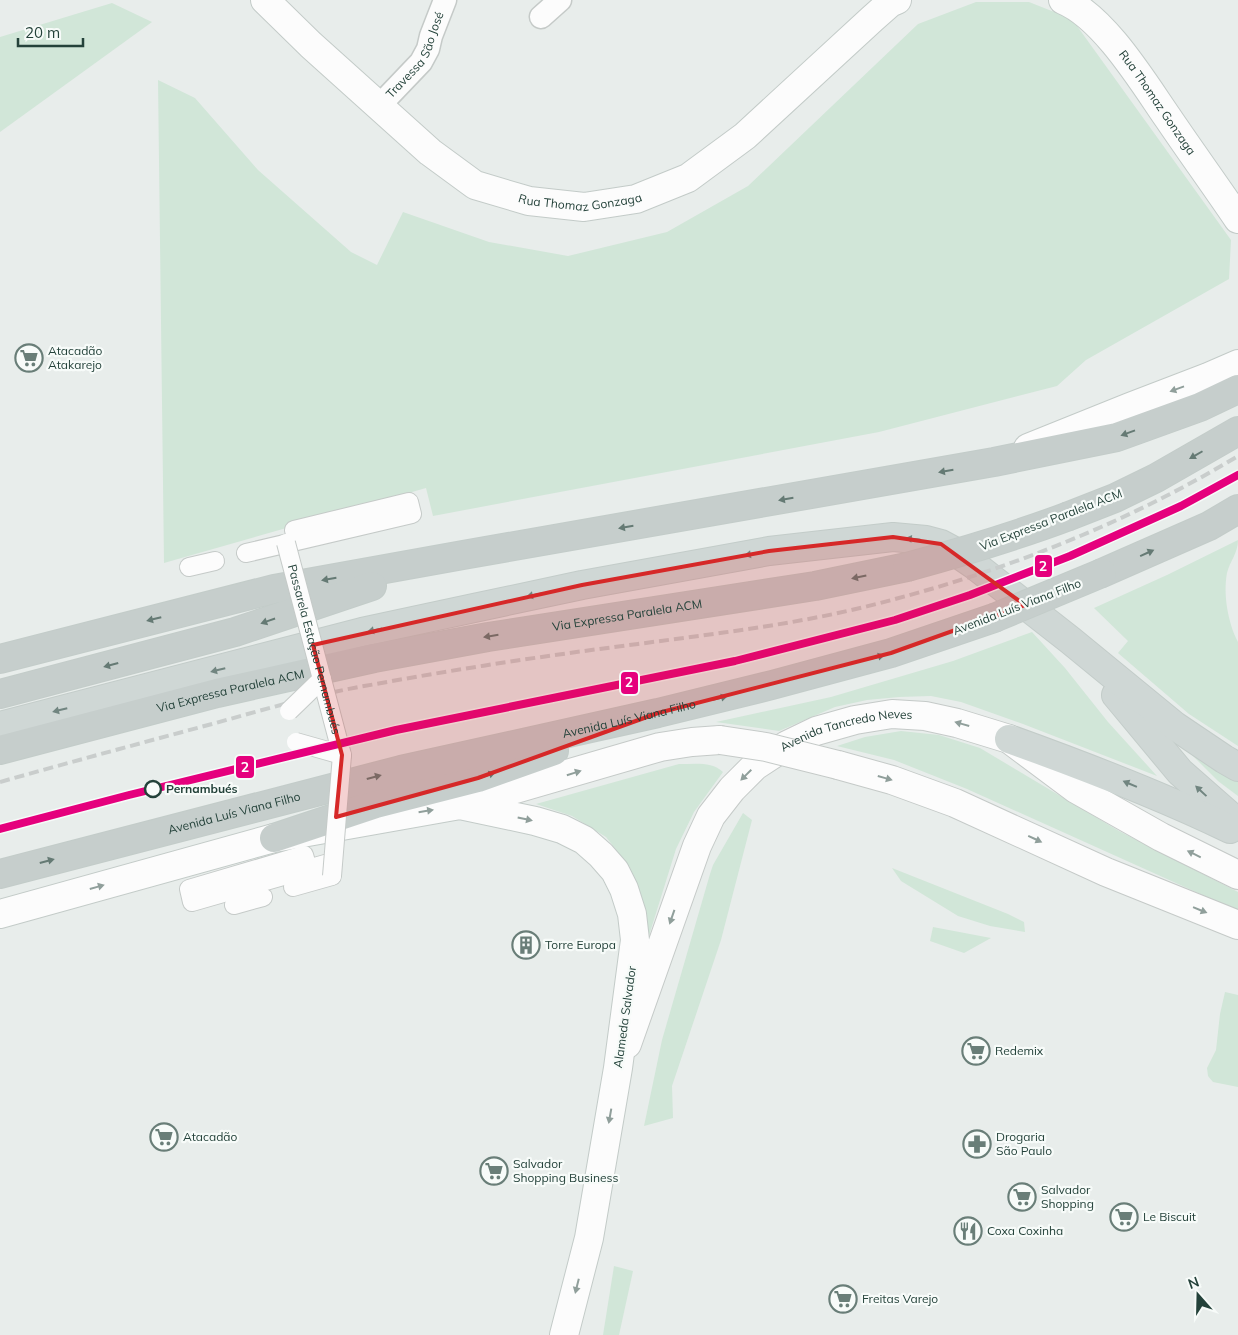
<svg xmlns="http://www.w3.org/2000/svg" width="1238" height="1335" viewBox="0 0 1238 1335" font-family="Mulish,sans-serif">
<rect width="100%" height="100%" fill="#e8edeb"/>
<!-- green -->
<g fill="#d1e6d8">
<path d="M976,2H1029L1072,19L1231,240L1229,279L1086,360L1057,386L879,432L433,516L426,488L164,563L158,80L195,98L258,170L351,252L377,265L403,212L489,242L568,256L667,232L748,186L918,24Z"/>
<path d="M112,3L152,22L0,132V37Z"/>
<path d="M1238,540C1238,553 1230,561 1227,573C1223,594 1228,623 1238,642V746L1189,714L1118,653L1128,641L1094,608L1167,575Z"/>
<path d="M1032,632L1065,668L1108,722L1157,776L1023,724L961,702L931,696L899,697L867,700L835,707L779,731L716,722L831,697L953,661Z"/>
<path d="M901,731L939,735L980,748L1119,831L1238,892V911L967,789L894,760L837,746L865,737Z"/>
<path d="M1182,745L1238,781V796L1218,781Z"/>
<path d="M679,764C694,764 712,761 723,772L694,812L676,849L647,942L641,897L629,866L606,837L572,816L536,804Z"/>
<path d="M743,813L752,820L721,940L672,1086L673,1118L644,1126L662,1040L710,874L713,865Z"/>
<path d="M892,868L1008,914L1024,922L1025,932L990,926L958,916L901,881Z"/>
<path d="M933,927L991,938L964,953L930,941Z"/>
<path d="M1225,992L1238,995V1087L1213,1082L1208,1076L1207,1068L1216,1050L1220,1014Z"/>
<path d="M614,1266L633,1271L619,1335H603Z"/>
</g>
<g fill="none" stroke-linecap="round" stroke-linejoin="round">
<!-- pedestrian casing -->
<g stroke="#c5cac8" stroke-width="20">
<g id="pedestrian">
<path d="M246,553L412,514L409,502L294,530L296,537L397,514"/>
<path d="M189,567L215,561"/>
<path d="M228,887L307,865L304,855L189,889L192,902L332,862"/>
<path d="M293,887L332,876"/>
<path d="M234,905L263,897"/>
</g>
</g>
<!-- minor casing -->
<g stroke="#c5cac8" stroke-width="25">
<g id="minor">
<path d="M541,17L560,0"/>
<path id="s1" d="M379,106L421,62L428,49L431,36L445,0"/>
</g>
</g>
<!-- tertiary casing -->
<g stroke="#c5cac8" stroke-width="30">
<g id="tertiary">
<path d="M838,765L892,780L955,803L1106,872L1238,925"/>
<path d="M460,805L660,747L692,742L720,740"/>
<path id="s2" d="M627,1044L697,846L711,816L732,789L755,766L787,745L816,731L855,720L892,714L925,716L957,723L1009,739L1076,789L1161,837L1238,875"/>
</g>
</g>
<!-- secondary casing -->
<g stroke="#c3cbc8" stroke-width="30">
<g id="secondary">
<path id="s3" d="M265,0L311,45L430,152L475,185L529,201L584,207L636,199L688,178L745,136L872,19L890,3L897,0"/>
<path id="s4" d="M1063,0C1104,17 1143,82 1168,118C1191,152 1215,185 1238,219"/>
<path d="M1028,448L1130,407L1208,377L1238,364"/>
<path d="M0,914L274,838L460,805L535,821L562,829L584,840L601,855L615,871L624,889L632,914L635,940L618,1068L589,1238L564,1335"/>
</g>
</g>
<!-- primary casing -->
<g stroke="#c3ccc9" stroke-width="30">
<g id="primary">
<path d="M1116,695L1180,772L1238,823"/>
<path d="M0,726L362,632L474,608L582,585L769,551L893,537L926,540L941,544L954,551L973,564L1070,640L1175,726L1224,759L1238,767"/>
<path d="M1009,739C1084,766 1158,794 1230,829"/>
</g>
</g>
<!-- trunk casing -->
<g stroke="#c3ccc9" stroke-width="30">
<g id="trunk">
<path d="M1069,516L1115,498L1156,478L1238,431"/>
<path d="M1102,573L1209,526L1238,509"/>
<path d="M0,659L274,589L463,555L994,462L1117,437L1200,407L1238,389"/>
<path d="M0,694L235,632L372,586"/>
<path id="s5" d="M0,750L217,693L374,658L488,637L815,586L907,567"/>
<path d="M274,838L376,804L478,778L554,751"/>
<path id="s6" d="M0,874L401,770L658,713L772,685L891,653L994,618"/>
</g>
</g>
<!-- pedestrian -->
<use href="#pedestrian" stroke="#fcfcfc" stroke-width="18"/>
<!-- minor -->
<use href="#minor" stroke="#fcfcfc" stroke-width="22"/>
<!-- tertiary -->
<use href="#tertiary" stroke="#fcfcfc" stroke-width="28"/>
<!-- secondary -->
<use href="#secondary" stroke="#fcfcfc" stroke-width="28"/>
<!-- primary -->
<use href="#primary" stroke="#cfd7d5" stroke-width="28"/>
<!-- trunk -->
<use href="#trunk" stroke="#c6cecc" stroke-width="28"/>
<!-- rail -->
<path stroke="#c9cdcc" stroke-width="4" stroke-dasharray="10 5" stroke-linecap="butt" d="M0,782C71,762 141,743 212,724C266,709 320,693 376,684C463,668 550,655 638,644C719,633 801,624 880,603C1005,571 1127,523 1238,456"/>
<!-- pedestrian-bridge casing -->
<g stroke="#c5cac8" stroke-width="20" stroke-linecap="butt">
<g id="pedestrian-bridge">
<path id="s7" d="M286,543L342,755L296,742"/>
<path d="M289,711L322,679"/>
<path d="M332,876L342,755"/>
</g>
</g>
<!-- tertiary-bridge casing -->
<g stroke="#c5cac8" stroke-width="30" stroke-linecap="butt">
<path id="tertiary-bridge" d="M720,740L766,747L838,765"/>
</g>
<!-- trunk-bridge casing -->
<g stroke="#c3ccc9" stroke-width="30" stroke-linecap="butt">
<g id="trunk-bridge">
<path d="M907,567C962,552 1016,536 1069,516"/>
<path d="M994,618L1102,573"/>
</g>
</g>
<!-- pedestrian-bridge -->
<use href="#pedestrian-bridge" stroke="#fcfcfc" stroke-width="18"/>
<!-- tertiary-bridge -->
<use href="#tertiary-bridge" stroke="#fcfcfc" stroke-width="28"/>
<!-- trunk-bridge -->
<use href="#trunk-bridge" stroke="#c6cecc" stroke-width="28"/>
<!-- metro-1 casing -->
<g stroke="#f7fbf9" stroke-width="11">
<path id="metro-1" d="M0,829L129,795L396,730L735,661L895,620L970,595L1070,556L1181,506L1238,475"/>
</g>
<!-- metro-1 -->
<use href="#metro-1" stroke="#e5007d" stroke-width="8"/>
</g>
<!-- one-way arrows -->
<defs><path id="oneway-solid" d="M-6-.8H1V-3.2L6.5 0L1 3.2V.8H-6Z" transform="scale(1.25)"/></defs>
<g fill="#909f9b">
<use href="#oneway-solid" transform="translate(1177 389) rotate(160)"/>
<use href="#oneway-solid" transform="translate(962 724) rotate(-164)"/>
<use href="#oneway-solid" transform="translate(574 773) rotate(-17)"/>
<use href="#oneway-solid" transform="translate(746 775) rotate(135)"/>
<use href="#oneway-solid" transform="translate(885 778) rotate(16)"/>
<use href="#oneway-solid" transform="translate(426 811) rotate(-9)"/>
<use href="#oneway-solid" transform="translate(525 819) rotate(12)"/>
<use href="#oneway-solid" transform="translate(1035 839) rotate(25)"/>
<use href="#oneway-solid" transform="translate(1194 854) rotate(-154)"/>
<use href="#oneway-solid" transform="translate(97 887) rotate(-16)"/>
<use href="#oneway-solid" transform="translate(1200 910) rotate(22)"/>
<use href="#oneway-solid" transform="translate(672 917) rotate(109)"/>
<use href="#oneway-solid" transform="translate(610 1116) rotate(100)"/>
<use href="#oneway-solid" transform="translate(577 1286) rotate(104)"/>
</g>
<g fill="#657a74">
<use href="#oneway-solid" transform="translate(1128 433) rotate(160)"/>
<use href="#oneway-solid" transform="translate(1196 455) rotate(150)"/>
<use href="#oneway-solid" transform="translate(946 471) rotate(170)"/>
<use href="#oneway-solid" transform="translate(786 499) rotate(170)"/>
<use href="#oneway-solid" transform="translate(626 527) rotate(170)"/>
<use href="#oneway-solid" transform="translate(1147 553) rotate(-24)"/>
<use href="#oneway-solid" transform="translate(859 577) rotate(168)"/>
<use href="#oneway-solid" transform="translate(329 579) rotate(170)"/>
<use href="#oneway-solid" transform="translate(154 619) rotate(166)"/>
<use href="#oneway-solid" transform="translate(268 621) rotate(161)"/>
<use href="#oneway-solid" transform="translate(491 636) rotate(171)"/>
<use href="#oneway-solid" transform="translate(877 657) rotate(-15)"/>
<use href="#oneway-solid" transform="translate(111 665) rotate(165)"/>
<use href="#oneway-solid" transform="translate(720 698) rotate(-14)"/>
<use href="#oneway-solid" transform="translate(488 775) rotate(-20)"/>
<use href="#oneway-solid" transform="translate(374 777) rotate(-15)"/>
<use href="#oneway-solid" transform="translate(47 861) rotate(-15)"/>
</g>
<g fill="#718580">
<use href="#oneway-solid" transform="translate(913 539) rotate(-174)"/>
<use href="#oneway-solid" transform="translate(752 554) rotate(170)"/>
<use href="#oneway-solid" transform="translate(534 595) rotate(168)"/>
<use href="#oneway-solid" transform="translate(375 630) rotate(168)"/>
<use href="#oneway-solid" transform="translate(218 670) rotate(166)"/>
<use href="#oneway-solid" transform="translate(60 710) rotate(166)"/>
<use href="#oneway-solid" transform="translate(1130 784) rotate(-157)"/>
<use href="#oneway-solid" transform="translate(1201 791) rotate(-137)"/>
</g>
<!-- marked area -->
<path fill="#d62828" fill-opacity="0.2" stroke="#d62828" stroke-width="4" stroke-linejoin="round" d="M893,537L941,544L1025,605L891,653L658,713L478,778L336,817L342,755L313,645L582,585L769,551Z"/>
<!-- icons -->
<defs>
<g id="supermarket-ring" transform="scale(1.4375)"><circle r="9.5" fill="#f7fbf9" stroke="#697e78" stroke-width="1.5"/><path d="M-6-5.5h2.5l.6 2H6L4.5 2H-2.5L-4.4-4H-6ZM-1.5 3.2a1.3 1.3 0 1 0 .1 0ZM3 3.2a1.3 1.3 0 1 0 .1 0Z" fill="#697e78"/></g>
<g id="building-ring" transform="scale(1.4375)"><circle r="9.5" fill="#f7fbf9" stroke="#697e78" stroke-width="1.5"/><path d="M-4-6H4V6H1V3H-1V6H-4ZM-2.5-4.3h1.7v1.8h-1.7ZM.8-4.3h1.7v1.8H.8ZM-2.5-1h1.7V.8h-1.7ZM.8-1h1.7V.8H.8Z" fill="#697e78"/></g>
<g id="pharmacy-ring" transform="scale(1.4375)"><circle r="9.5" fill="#f7fbf9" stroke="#697e78" stroke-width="1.5"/><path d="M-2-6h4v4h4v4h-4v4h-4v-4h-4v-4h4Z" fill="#697e78"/></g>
<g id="restaurant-ring" transform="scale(1.4375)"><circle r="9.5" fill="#f7fbf9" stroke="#697e78" stroke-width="1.5"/><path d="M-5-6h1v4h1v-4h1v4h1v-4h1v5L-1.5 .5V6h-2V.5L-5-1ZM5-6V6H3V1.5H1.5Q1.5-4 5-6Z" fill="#697e78"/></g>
</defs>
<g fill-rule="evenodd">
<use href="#supermarket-ring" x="29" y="358"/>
<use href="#building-ring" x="526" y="945"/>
<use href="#supermarket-ring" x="976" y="1051"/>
<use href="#supermarket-ring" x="164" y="1137"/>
<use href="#pharmacy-ring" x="977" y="1144"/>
<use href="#supermarket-ring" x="494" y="1171"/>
<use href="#supermarket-ring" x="1022" y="1197"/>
<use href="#supermarket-ring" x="1124" y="1217"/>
<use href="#restaurant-ring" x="968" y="1231"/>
<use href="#supermarket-ring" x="843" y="1299"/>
</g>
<!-- markers -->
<circle fill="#f7fbf9" stroke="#24423a" stroke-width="2.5" cx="153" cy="789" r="8"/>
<g text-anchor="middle" stroke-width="4.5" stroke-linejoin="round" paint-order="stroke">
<!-- street labels -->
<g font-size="12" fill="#24423a" stroke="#f7fbf9">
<text dy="4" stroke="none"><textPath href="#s1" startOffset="64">Travessa São José</textPath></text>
<text dy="4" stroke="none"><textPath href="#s4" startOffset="141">Rua Thomaz Gonzaga</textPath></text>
<text dy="4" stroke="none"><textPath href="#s3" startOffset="388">Rua Thomaz Gonzaga</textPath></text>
<text transform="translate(1051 520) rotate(-21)" y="4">Via Expressa Paralela ACM</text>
<text transform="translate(1017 607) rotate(-21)" y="4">Avenida Luís Viana Filho</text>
<text dy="4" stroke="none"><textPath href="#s5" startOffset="642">Via Expressa Paralela ACM</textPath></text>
<text dy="4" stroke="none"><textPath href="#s7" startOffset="110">Passarela Estação Pernambués</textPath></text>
<text dy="4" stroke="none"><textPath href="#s5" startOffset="238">Via Expressa Paralela ACM</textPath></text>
<text dy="4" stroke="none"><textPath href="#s6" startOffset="648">Avenida Luís Viana Filho</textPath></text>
<text dy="4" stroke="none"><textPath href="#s2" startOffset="410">Avenida Tancredo Neves</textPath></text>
<text dy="4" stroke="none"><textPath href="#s6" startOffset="242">Avenida Luís Viana Filho</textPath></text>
<text transform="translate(625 1017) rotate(-82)" y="4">Alameda Salvador</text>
</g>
<!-- poi labels -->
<g font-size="12" fill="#24423a" stroke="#f7fbf9" text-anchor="start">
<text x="48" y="355">Atacadão<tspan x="48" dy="14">Atakarejo</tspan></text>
<text x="545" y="949">Torre Europa</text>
<text x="995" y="1055">Redemix</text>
<text x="183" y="1141">Atacadão</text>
<text x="996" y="1141">Drogaria<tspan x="996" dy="14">São Paulo</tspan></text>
<text x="513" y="1168">Salvador<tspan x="513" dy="14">Shopping Business</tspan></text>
<text x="1041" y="1194">Salvador<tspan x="1041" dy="14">Shopping</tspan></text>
<text x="1143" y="1221">Le Biscuit</text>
<text x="987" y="1235">Coxa Coxinha</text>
<text x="862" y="1303">Freitas Varejo</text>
</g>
<!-- stop labels -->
<g font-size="12" font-weight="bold" fill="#24423a" stroke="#f7fbf9" text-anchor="start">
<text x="166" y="793">Pernambués</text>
</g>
</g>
<g stroke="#f7fbf9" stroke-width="2">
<rect x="1034" y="554" width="19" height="24" rx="5" fill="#e5007d"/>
<rect x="620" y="671" width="19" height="24" rx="5" fill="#e5007d"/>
<rect x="235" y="755" width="20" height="24" rx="5" fill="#e5007d"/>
</g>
<g font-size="14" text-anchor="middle" font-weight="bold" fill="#fff">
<text x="1043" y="571">2</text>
<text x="629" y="687">2</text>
<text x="245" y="772">2</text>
</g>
<!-- north arrow -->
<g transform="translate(1198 1295) rotate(340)" stroke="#f7fbf9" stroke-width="4" paint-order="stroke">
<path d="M0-4L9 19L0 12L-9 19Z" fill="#24423a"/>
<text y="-8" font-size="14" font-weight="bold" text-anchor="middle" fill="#24423a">N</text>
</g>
<!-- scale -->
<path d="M18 38v8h65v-8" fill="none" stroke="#24423a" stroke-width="2.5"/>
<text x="25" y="38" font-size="15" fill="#24423a" stroke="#f7fbf9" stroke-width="4" paint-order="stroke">20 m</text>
</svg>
